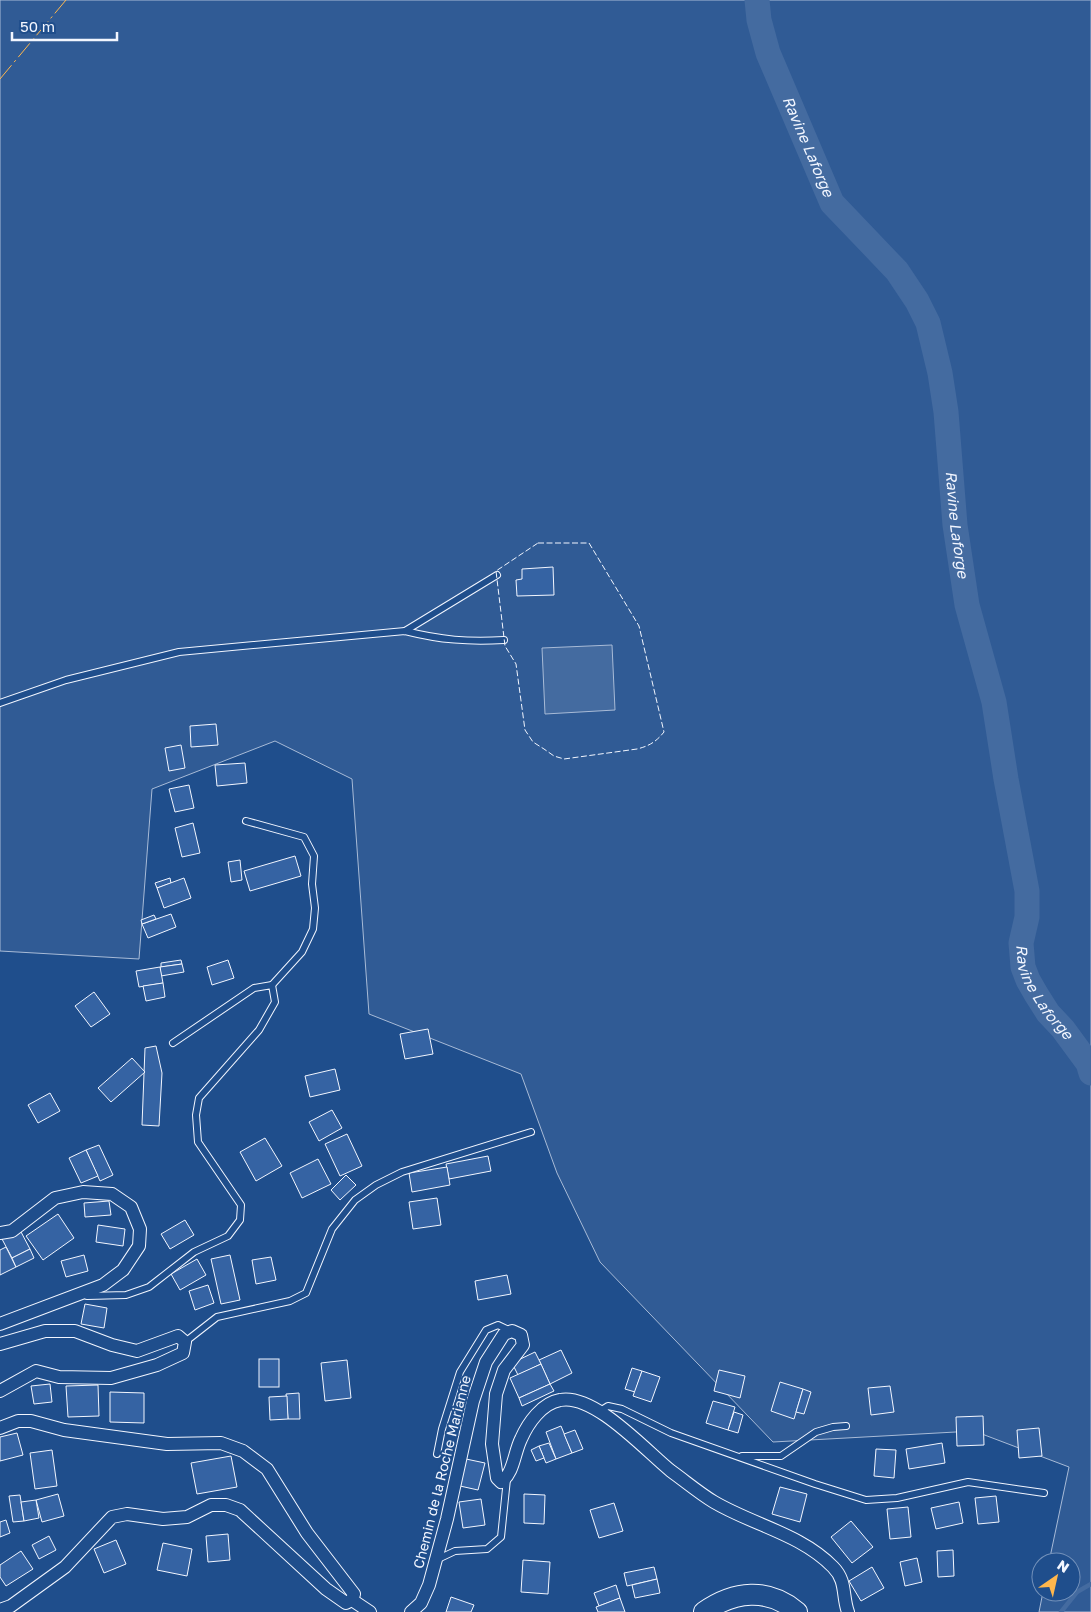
<svg xmlns="http://www.w3.org/2000/svg" width="1091" height="1612" viewBox="0 0 1091 1612" font-family="'Golos Text',sans-serif">
<rect width="100%" height="100%" fill="#1f4e8c"/>
<!-- green -->
<path fill="#305b95" stroke="#a8bbd7" d="M0,0H1091V1612H1039L1043,1592H1071V1562H1049L1069,1467L974,1431L773,1442L600,1262L557,1173L521,1074L369,1014L352,779L275,741L152,789L139,959L0,951Z"/>
<!-- water -->
<path fill="#446ba0" stroke="#a8bbd7" d="M612,645L615,710L545,714L542,648Z"/>
<g fill="none" stroke-linecap="round" stroke-linejoin="round">
<!-- stream -->
<path stroke="#446ba0" stroke-width="4.5" d="M1061,1612L1077,1592L1091,1584"/>
<!-- river -->
<path stroke="#446ba0" stroke-width="25" id="s1" d="M757,0L759,20L768,53L832,203L897,271L917,301L928,323L940,373L946,412L955,525L967,605L994,702L1006,779L1027,891V917L1021,943L1023,967L1028,980L1036,994L1048,1013L1063,1029L1088,1063L1091,1073"/>
</g>
<!-- building -->
<g fill="#3563a3" stroke="#f2f6ff">
<path d="M553,567L554,595L517,596L516,580L522,579V569Z"/>
<path d="M216,724L218,745L191,747L190,726Z"/>
<path d="M181,745L185,768L169,771L165,748Z"/>
<path d="M245,763L247,783L217,786L215,765Z"/>
<path d="M189,785L194,808L175,812L169,789Z"/>
<path d="M193,823L200,853L182,857L175,828Z"/>
<path d="M295,856L301,876L250,891L244,871Z"/>
<path d="M240,860L242,880L231,882L228,862Z"/>
<path d="M170,878L171,883L157,888L155,883Z"/>
<path d="M184,878L191,898L164,908L157,888Z"/>
<path d="M171,914L176,927L148,938L142,924Z"/>
<path d="M154,915L156,919L142,924L141,920Z"/>
<path d="M181,960L182,964L161,967V963Z"/>
<path d="M228,960L234,978L212,985L207,967Z"/>
<path d="M182,964L184,972L161,976L160,967Z"/>
<path d="M160,967L163,983L139,987L136,971Z"/>
<path d="M163,983L165,997L146,1001L143,986Z"/>
<path d="M94,992L110,1014L91,1027L75,1006Z"/>
<path d="M428,1029L433,1054L405,1059L400,1034Z"/>
<path d="M156,1046L162,1073L159,1126L142,1125L145,1048Z"/>
<path d="M132,1058L145,1072L111,1102L98,1088Z"/>
<path d="M335,1069L340,1090L310,1097L305,1076Z"/>
<path d="M50,1093L60,1111L38,1123L28,1105Z"/>
<path d="M332,1110L342,1128L319,1141L309,1122Z"/>
<path d="M347,1134L362,1166L340,1176L325,1144Z"/>
<path d="M265,1138L282,1166L256,1181L240,1152Z"/>
<path d="M99,1145L113,1175L100,1181L86,1150Z"/>
<path d="M86,1150L98,1176L81,1183L69,1158Z"/>
<path d="M488,1156L491,1171L449,1179L446,1164Z"/>
<path d="M318,1159L331,1184L302,1198L290,1173Z"/>
<path d="M447,1167L450,1185L412,1192L409,1173Z"/>
<path d="M346,1175L356,1185L340,1200L331,1190Z"/>
<path d="M437,1198L441,1225L413,1229L409,1202Z"/>
<path d="M109,1201L111,1215L85,1217L84,1203Z"/>
<path d="M58,1214L74,1238L43,1260L26,1236Z"/>
<path d="M185,1220L194,1235L170,1249L161,1234Z"/>
<path d="M98,1225L125,1229L123,1246L96,1242Z"/>
<path d="M20,1230L30,1249L12,1258L2,1239Z"/>
<path d="M6,1247L16,1267L0,1275V1250Z"/>
<path d="M30,1249L34,1258L16,1267L12,1258Z"/>
<path d="M84,1255L88,1271L66,1277L61,1261Z"/>
<path d="M230,1255L240,1300L221,1304L211,1259Z"/>
<path d="M271,1257L276,1280L256,1284L252,1260Z"/>
<path d="M197,1259L206,1275L180,1290L171,1274Z"/>
<path d="M507,1275L511,1294L478,1300L475,1281Z"/>
<path d="M208,1285L214,1303L195,1310L189,1291Z"/>
<path d="M85,1304L107,1308L104,1328L81,1324Z"/>
<path d="M561,1350L572,1373L550,1384L539,1360Z"/>
<path d="M535,1352L541,1364L518,1375L512,1363Z"/>
<rect x="259" y="1359" width="20" height="28"/>
<path d="M347,1360L351,1398L325,1401L321,1363Z"/>
<path d="M541,1364L550,1384L519,1398L510,1378Z"/>
<path d="M632,1368L642,1371L635,1392L625,1389Z"/>
<path d="M719,1370L745,1376L740,1398L714,1391Z"/>
<path d="M642,1371L660,1377L651,1402L633,1396Z"/>
<path d="M780,1382L803,1389L794,1419L771,1411Z"/>
<path d="M50,1384L52,1402L34,1404L31,1386Z"/>
<path d="M550,1384L554,1391L522,1406L519,1398Z"/>
<path d="M98,1385L99,1416L68,1417L66,1386Z"/>
<path d="M890,1386L894,1412L871,1415L868,1388Z"/>
<path d="M803,1389L811,1392L804,1414L796,1412Z"/>
<path d="M110,1392L144,1393V1423L110,1422Z"/>
<path d="M299,1393L300,1419H288L286,1394Z"/>
<path d="M287,1396L288,1419L270,1420L269,1397Z"/>
<path d="M713,1401L735,1407L728,1430L706,1423Z"/>
<path d="M734,1412L743,1415L738,1433L728,1430Z"/>
<path d="M983,1416L984,1445L957,1446L956,1417Z"/>
<path d="M561,1426L572,1453L556,1459L546,1432Z"/>
<path d="M1039,1428L1042,1456L1019,1458L1017,1430Z"/>
<path d="M575,1430L583,1449L572,1453L564,1434Z"/>
<path d="M17,1433L23,1455L0,1461V1437Z"/>
<path d="M549,1443L556,1459L546,1463L539,1446Z"/>
<path d="M942,1443L945,1463L909,1469L906,1449Z"/>
<path d="M539,1446L544,1458L536,1461L531,1450Z"/>
<path d="M876,1449L896,1450L894,1478L874,1476Z"/>
<path d="M52,1450L57,1486L35,1489L30,1453Z"/>
<path d="M231,1456L237,1487L197,1494L191,1463Z"/>
<path d="M466,1459L485,1463L478,1490L460,1486Z"/>
<path d="M780,1487L807,1494L800,1522L772,1514Z"/>
<path d="M58,1494L64,1516L42,1522L36,1500Z"/>
<path d="M524,1494L545,1495L544,1524L524,1523Z"/>
<path d="M20,1495L24,1521L13,1522L9,1496Z"/>
<path d="M996,1496L999,1522L978,1524L975,1498Z"/>
<path d="M481,1499L485,1525L463,1528L459,1502Z"/>
<path d="M36,1500L39,1518L24,1521L21,1502Z"/>
<path d="M959,1502L963,1523L936,1529L931,1508Z"/>
<path d="M614,1503L623,1531L599,1538L590,1510Z"/>
<path d="M908,1507L911,1537L890,1539L887,1509Z"/>
<path d="M6,1520L10,1533L0,1537V1522Z"/>
<path d="M851,1521L873,1547L852,1563L831,1537Z"/>
<path d="M228,1534L230,1560L208,1562L206,1536Z"/>
<path d="M49,1536L56,1550L39,1559L32,1545Z"/>
<path d="M116,1540L126,1564L104,1573L94,1549Z"/>
<path d="M163,1543L192,1549L187,1576L157,1570Z"/>
<path d="M953,1550L954,1576L938,1577L937,1551Z"/>
<path d="M21,1551L33,1569L6,1586L0,1577V1565Z"/>
<path d="M917,1558L922,1582L905,1586L900,1562Z"/>
<path d="M523,1560L550,1562L548,1594L521,1592Z"/>
<path d="M654,1567L657,1579L627,1586L624,1573Z"/>
<path d="M872,1567L884,1588L861,1601L849,1581Z"/>
<path d="M657,1579L660,1593L635,1598L632,1585Z"/>
<path d="M616,1585L620,1598L599,1606L594,1593Z"/>
<path d="M451,1597L474,1605L471,1612H446Z"/>
<path d="M620,1598L625,1612H598L596,1607Z"/>
</g>
<g fill="none" stroke-linecap="round" stroke-linejoin="round">
<!-- lane casing -->
<g stroke="#f2f6ff" stroke-width="8">
<g id="lane">
<path d="M405,631L497,575"/>
<path d="M0,703L66,680L179,652L405,631C441,640 468,642 504,640"/>
<path d="M246,821L304,837L314,856L312,884L315,908L313,929L302,952L272,985"/>
<path d="M87,1296L126,1295L149,1287L194,1252L228,1236L240,1220L241,1205L198,1142L196,1115L199,1098L259,1030L275,1002L272,985L254,988L173,1043"/>
<path d="M185,1342L217,1317L290,1301L306,1293L332,1229L355,1200L376,1185L402,1172L531,1132"/>
<path d="M600,1411L608,1406L622,1409L671,1433L815,1484L866,1500L897,1498L968,1482L1044,1493"/>
<path d="M437,1454L442,1429L460,1372L486,1330L498,1325L511,1331"/>
<path d="M742,1456H781L816,1432L833,1427L846,1426"/>
<path d="M436,1560L455,1551L487,1549L501,1537L507,1479"/>
</g>
</g>
<!-- street casing -->
<g stroke="#f2f6ff" stroke-width="14">
<g id="street">
<path d="M0,1233L12,1231L55,1198L83,1192L112,1194L131,1207L140,1229L139,1246L123,1270L103,1285L0,1324"/>
<path d="M0,1344L45,1331H75L112,1345L137,1351L178,1336L185,1342L183,1353L157,1365L111,1378L59,1377L36,1371L0,1391"/>
<path d="M0,1428L18,1421H31L64,1430L167,1444L221,1443L243,1451L267,1469L307,1533L354,1594L352,1600"/>
<path d="M352,1600L370,1612"/>
<path d="M0,1610L11,1606L65,1567L112,1517L127,1514L163,1519L187,1517L211,1505H226L240,1510L326,1589L346,1603L352,1600"/>
<path d="M411,1612L421,1603L429,1585L447,1519L473,1401L486,1362L504,1334L512,1331L521,1335L523,1345L504,1370L496,1394L492,1444L497,1478L501,1482C514,1473 514,1453 521,1439C528,1423 542,1403 560,1400C594,1393 645,1450 671,1471C685,1481 699,1493 714,1502C753,1525 801,1534 833,1567C847,1581 842,1596 848,1612"/>
</g>
</g>
<!-- primary casing -->
<g stroke="#f2f6ff" stroke-width="22">
<path id="primary" d="M704,1612C734,1591 768,1587 797,1612"/>
</g>
<!-- lane -->
<use href="#lane" stroke="#1f4e8c" stroke-width="6"/>
<!-- street -->
<use href="#street" stroke="#1f4e8c" stroke-width="12"/>
<!-- primary -->
<use href="#primary" stroke="#1f4e8c" stroke-width="20"/>
<!-- fence -->
<path stroke="#f2f6ff" stroke-width="1" stroke-dasharray="6 2.5" stroke-linecap="butt" d="M538,543H589L639,626L664,732C656,742 649,746 637,749L564,759L554,756L544,749L533,742L525,730L516,664L505,646L496,571Z"/>
<!-- power -->
<path stroke="#ffb74d" stroke-width="1" stroke-dasharray="18 4 2.5 4" stroke-linecap="butt" d="M0,79L66,0"/>
</g>
<g text-anchor="middle" stroke-width="4" stroke-linejoin="round" paint-order="stroke">
<!-- street labels -->
<g font-size="14" fill="#f2f6ff" stroke="#1f4e8c">
<text transform="translate(442 1472) rotate(-76)" y="5">Chemin de la Roche Marianne</text>
</g>
<!-- water labels -->
<g font-size="15" font-style="italic" fill="#f2f6ff" stroke="#1f4e8c">
<text dy="5" stroke="none"><textPath href="#s1" startOffset="156">Ravine Laforge</textPath></text>
<text dy="5" stroke="none"><textPath href="#s1" startOffset="576">Ravine Laforge</textPath></text>
<text dy="5" stroke="none"><textPath href="#s1" startOffset="1058">Ravine Laforge</textPath></text>
</g>
</g>
<!-- north arrow -->
<g transform="translate(1056 1577) rotate(34)"><circle r="24" fill="#1f4e8c" stroke="#7391ba"/>
<path d="M0-4L9 19L0 12L-9 19Z" fill="#ffb74d"/>
<text y="-8" font-size="14" font-weight="bold" text-anchor="middle" fill="#f2f6ff">N</text>
</g>
<!-- scale -->
<path d="M12 32v8h105v-8" fill="none" stroke="#f2f6ff" stroke-width="2.5"/>
<text x="20" y="32" font-size="15" fill="#f2f6ff" stroke="#1f4e8c" stroke-width="4" paint-order="stroke">50 m</text>
</svg>
